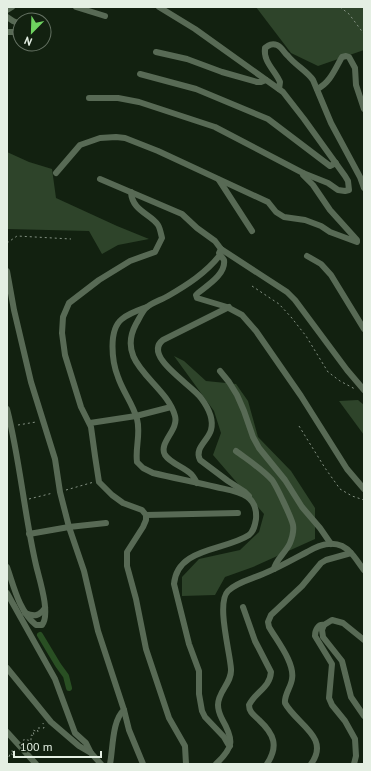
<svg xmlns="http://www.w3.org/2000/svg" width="371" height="771" viewBox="0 0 371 771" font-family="'PT Sans',sans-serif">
<rect width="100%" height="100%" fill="#122110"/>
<!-- green -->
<g fill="#2e442a">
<path d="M256,7H364V50L318,66L291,53Z"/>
<path d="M7,152L29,162L52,169L56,198L117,226L149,239L118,245L102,254L89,231L7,229Z"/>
<path d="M174,356L184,361L206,381L236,384L248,401L258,437L291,471L315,508V539L253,567L225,577L215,595L182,596V577L199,559L240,550L259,532L264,514L213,455L221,433L214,411Z"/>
<path d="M358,400L364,405V435L339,401Z"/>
</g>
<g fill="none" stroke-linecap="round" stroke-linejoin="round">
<!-- canal -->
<path stroke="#294f23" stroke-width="6" d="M40,635L58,665L66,676L69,688"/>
<!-- path -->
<g stroke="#859284" stroke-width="1" stroke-dasharray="2 3" stroke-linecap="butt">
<path d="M340,7L349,14L364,34"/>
<path d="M7,243L17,236L71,239"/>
<path d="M252,286L279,304L291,317L306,336L328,372L340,381L355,389"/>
<path d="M18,425L36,422"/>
<path d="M299,426L325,468L340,489L352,496L364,500"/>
<path d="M66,490L94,482"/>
<path d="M29,499L53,493"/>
<path d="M24,741V739L31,741V735L34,736L33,730L38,732L37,728H44L43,723"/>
<path d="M7,755L9,758L10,753L13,755L12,750L15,751"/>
</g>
<!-- minor -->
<g stroke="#586a55" stroke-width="6">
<path d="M76,7L105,16"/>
<path d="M7,10L12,7"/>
<path d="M7,17L13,21L20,24"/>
<path d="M7,32H15L20,29"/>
<path d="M156,52L187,59L222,72L257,82H261L266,80"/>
<path d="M140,74L196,89L268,119L330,166L336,163"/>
<path d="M279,89L280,82C275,70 263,62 265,48C269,45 272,43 277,45C282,47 284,53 288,56C295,65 307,71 313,80L331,123L360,177L364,188"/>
<path d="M317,89C330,83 335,69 342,57L346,56L349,57L355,68L356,85L364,109"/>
<path d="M89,98H118L139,102L215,127L303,173L328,183L338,190L345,191L349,190L348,181L345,176L304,119L283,92L195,29L159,7"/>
<path d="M56,173L80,145L100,138L116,137L125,138L158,151L255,196L268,202L276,212L284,217L305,220L321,226L330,232L357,242V240L330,210L313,185L303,175V173"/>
<path d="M100,179L182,214L197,228L215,241L221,249L287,292L295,300L347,370L364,390"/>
<path d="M219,180L252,231"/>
<path d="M131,192C132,211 151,214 158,225C160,228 161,234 162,238L155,252L130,261L99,280L69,303L63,317L62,333L65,355L81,407L91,427L95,456L99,482L112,495L123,503L142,510L146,515V520L143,527L127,552V566L136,599L146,649L169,718L185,746L186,764"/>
<path d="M221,249L219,253L224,260C226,274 208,285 198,293L196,295L197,298L227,307L242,315L256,331L301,396L347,469L364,489"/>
<path d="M307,256L321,264L331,275L364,329"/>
<path d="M7,271L14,310L31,382L55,459L60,492L69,527L84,571L98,631L124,710L129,730L143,764"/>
<path d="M147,307C139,310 129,313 122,319C108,330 112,362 118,377C123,392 133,404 137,419C141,433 135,448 137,462L143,468L153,473C174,478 195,482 216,487C237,492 258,493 256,519C255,525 254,531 249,535C225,551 177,547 174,584L189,644L199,671V694L202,711L205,717L224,737L228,744L230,746"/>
<path d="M229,307L163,340C142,356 192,385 201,398C207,406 214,419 211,430C208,441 194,448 200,460L228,481L245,492L249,496"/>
<path d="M220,371L229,382L237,395L244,411L253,437L259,448L285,480L302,507L320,528L331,544"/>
<path d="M7,409C20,460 24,513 36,565C39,578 51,614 42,625H36C19,611 14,587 7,567"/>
<path d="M90,423L136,416L171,407"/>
<path d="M236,451C248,460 262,469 272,480C276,485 292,519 293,525C294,531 292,538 290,543C287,551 274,562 274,569"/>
<path d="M197,483C195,480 194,477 192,475C185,467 171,464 165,455C158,443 179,430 175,416C166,382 114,365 136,324C139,319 142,312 146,308C151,303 161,300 168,296C187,285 206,273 220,255"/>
<path d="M146,515L238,513"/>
<path d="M29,534L69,527L106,523"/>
<path d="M7,593L55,679L75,733L86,743L91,753L101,764"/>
<path d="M243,607L255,641L271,672C270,688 255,692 249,705C249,712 254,715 259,720C274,734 279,746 267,764"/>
<path d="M25,613C35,617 39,616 45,608"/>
<path d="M324,625C318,624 315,630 315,636L332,664L329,698L332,705L345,721L355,739L356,756L354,764"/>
<path d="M364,640L343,623L332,620L324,625L322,630L323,637L342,661L351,697L364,716"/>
<path d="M7,668L51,722L79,746L91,753"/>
<path d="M7,732L36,764"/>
<path d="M110,764C113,749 112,720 124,710"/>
<path d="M216,764C234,747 234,740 222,719C220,715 218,710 218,705C218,691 232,683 231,669C230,652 216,603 228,591C237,582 252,579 263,574C278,568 292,560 307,552C320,544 338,538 351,553C356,558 359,564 364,570"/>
<path d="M311,764C331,737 296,724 285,703C284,695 291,687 292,679C295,663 277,641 269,627L268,622L271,615L302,586L321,563L326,560L351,553"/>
</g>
</g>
<!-- border -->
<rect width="371" height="771" fill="none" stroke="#e4efe3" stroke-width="16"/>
<!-- north arrow -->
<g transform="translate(32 32) rotate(203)"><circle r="19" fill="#122110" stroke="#667364"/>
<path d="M0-3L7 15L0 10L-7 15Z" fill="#6fd360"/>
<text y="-6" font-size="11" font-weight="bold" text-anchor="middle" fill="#e4efe3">N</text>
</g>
<!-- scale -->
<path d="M14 751v6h87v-6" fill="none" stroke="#e4efe3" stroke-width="2"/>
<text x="20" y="751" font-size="12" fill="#e4efe3" stroke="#122110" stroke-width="3" paint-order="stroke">100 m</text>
</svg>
